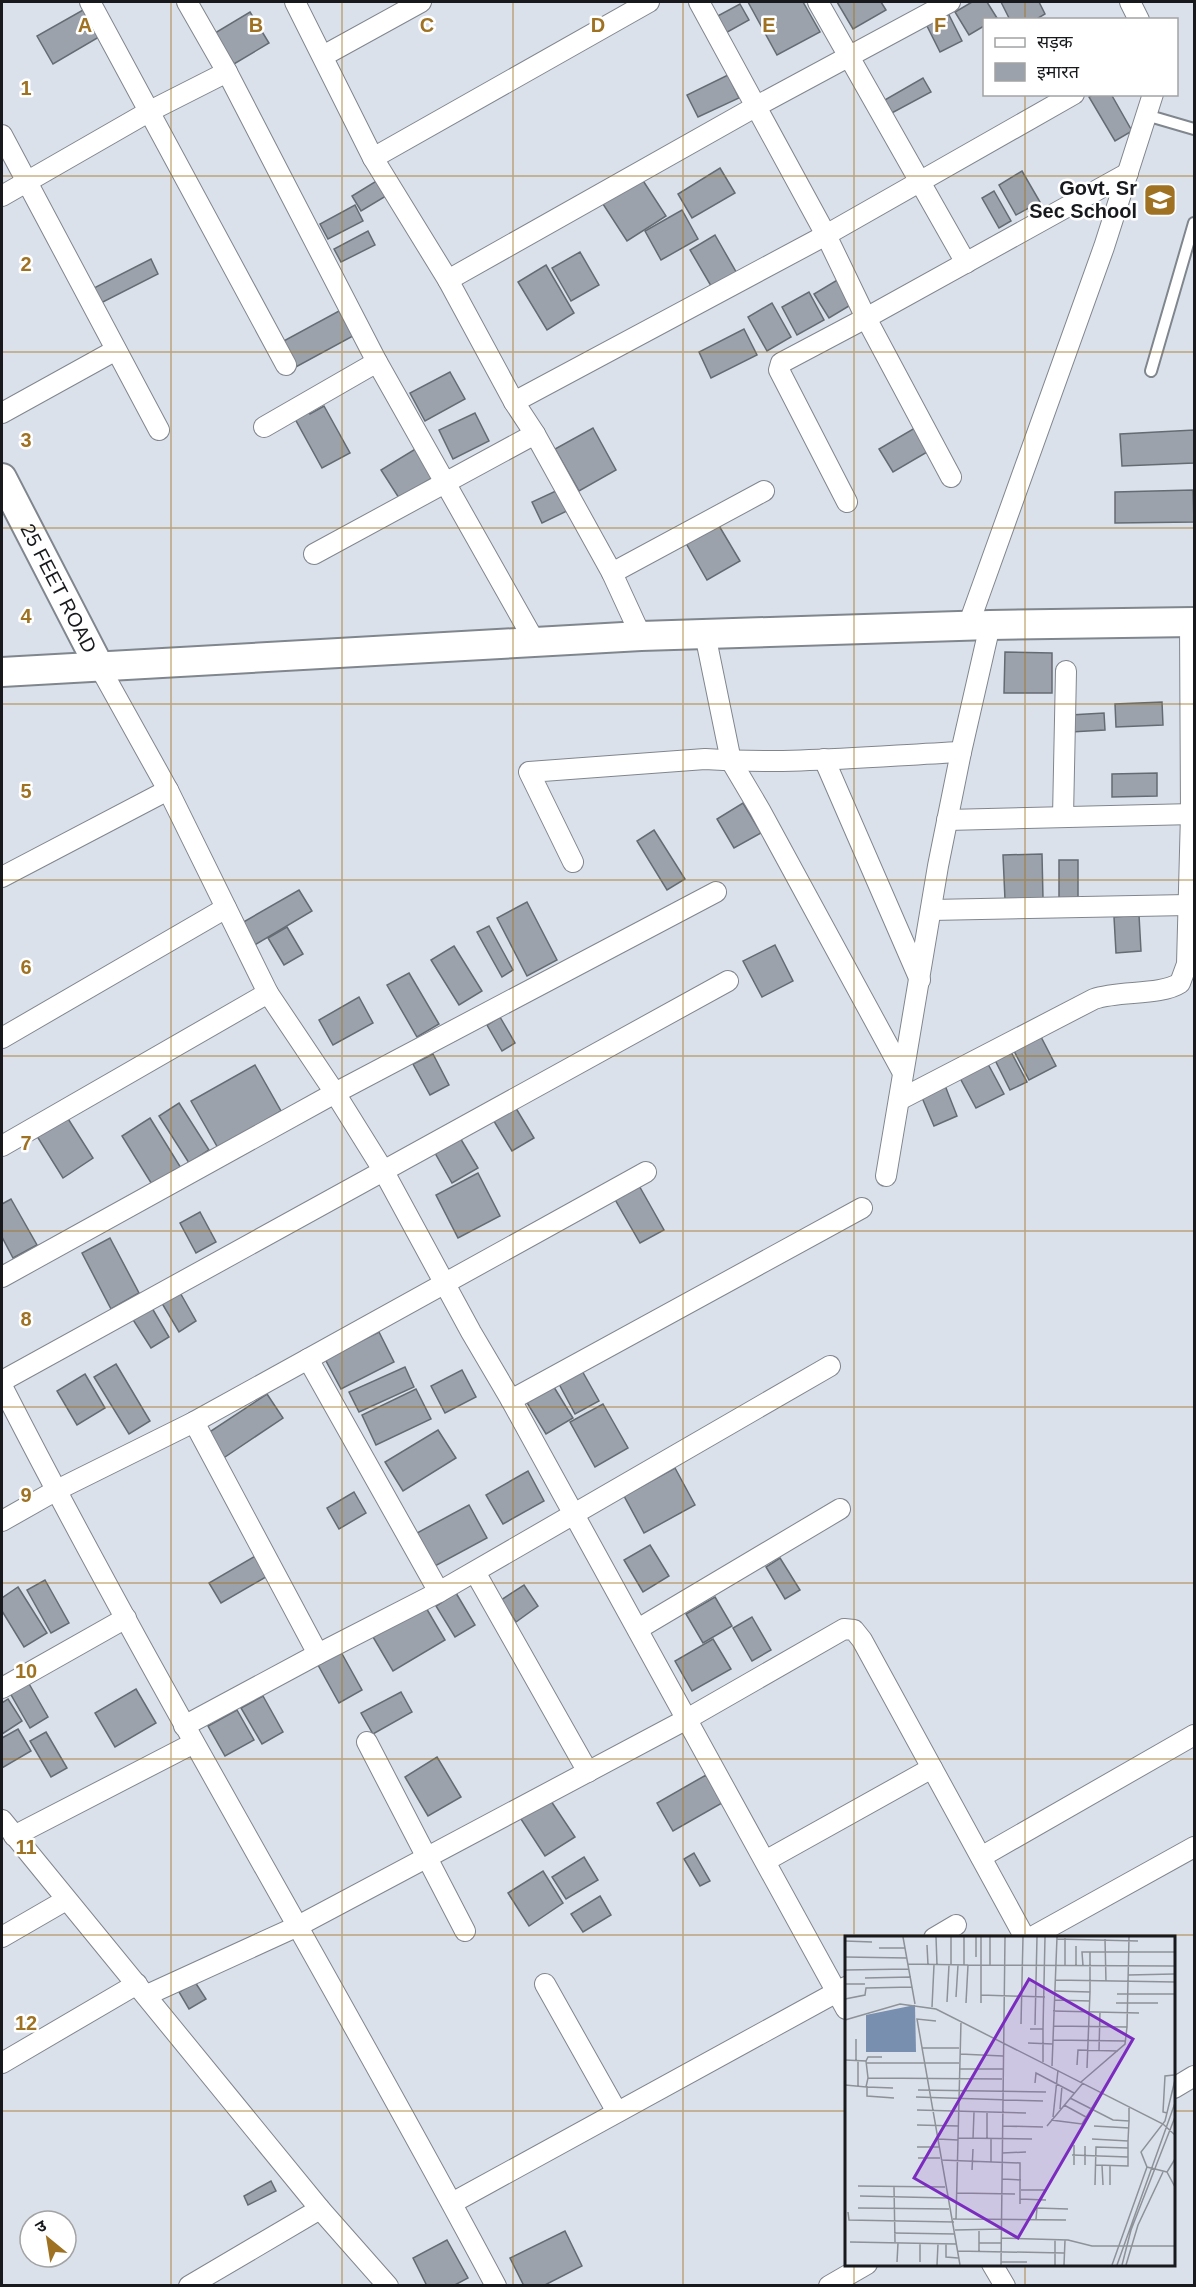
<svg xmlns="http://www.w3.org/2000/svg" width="1196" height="2287" viewBox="0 0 1196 2287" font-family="Helvetica,'Noto Sans Devanagari',sans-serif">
<rect width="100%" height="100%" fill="#dbe1ea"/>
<!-- building -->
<g fill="#9ca2ab" stroke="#656b73" stroke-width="1.5">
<path d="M748,2H803L820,32L777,55Z"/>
<path d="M837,2H881L886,10L853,29Z"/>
<path d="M972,2H987L997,18L984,20V26L969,35L955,12Z"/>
<path d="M1001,2H1039L1045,14L1035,20H1010Z"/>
<path d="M740,4L749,20L722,35L712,19Z"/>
<path d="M945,7L962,41L940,52L923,18Z"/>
<path d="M83,10L99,37L53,64L37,36Z"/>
<path d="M250,12L269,43L234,64L215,33Z"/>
<path d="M728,75L739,98L698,117L687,95Z"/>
<path d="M923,78L931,92L890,114L883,101Z"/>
<path d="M1094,94H1111L1132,131L1115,141L1089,97Z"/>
<path d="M720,168L735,193L692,218L678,194Z"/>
<path d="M1022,171L1040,202L1016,215L999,185Z"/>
<path d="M640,176L666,216L627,241L601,201Z"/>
<path d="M378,180L386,196L361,211L352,196Z"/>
<path d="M994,191L1011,221L999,228L982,198Z"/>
<path d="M355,205L363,221L328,239L320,224Z"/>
<path d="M682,210L698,239L661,260L645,231Z"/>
<path d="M368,231L375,245L341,262L334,249Z"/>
<path d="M715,235L739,277L714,291L690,250Z"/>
<path d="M580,252L599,285L571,301L552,268Z"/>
<path d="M151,259L158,274L99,304L92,289Z"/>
<path d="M546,265L574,313L547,330L518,282Z"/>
<path d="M839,279L854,303L829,318L814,294Z"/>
<path d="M809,292L824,320L797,335L782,307Z"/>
<path d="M772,303L791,337L767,351L748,317Z"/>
<path d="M339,311L353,336L294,368L280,343Z"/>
<path d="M744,329L757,355L711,378L699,352Z"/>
<path d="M450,372L465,399L425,421L410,393Z"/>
<path d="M324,406L350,453L322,468L294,417L308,410L310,414Z"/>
<path d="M475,413L489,441L453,459L439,430Z"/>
<path d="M920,425L934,448L893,472L879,449Z"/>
<path d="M593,428L616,470L579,491L555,449Z"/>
<path d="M1194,430V463L1122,466L1120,434Z"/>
<path d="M417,448L434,477L399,498L381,470Z"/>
<path d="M558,490L567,511L542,523L532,502Z"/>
<path d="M1193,490L1194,522L1115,523V492Z"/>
<path d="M715,519L740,561L707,580L683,538Z"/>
<path d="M1005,652L1052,653V693H1004Z"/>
<path d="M1162,702L1163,725L1116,727L1115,704Z"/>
<path d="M1104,713L1105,730L1071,732L1070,715Z"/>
<path d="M1157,773V796L1112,797V774Z"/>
<path d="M743,803L761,833L734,848L717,819Z"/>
<path d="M654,830L685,879L667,890L637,841Z"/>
<path d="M1042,854L1043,899L1005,900L1003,855Z"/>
<rect x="1059" y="860" width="19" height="39"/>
<path d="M299,890L312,911L253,946L240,924Z"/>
<path d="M527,902L557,960L527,976L497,918Z"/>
<path d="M1139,915L1141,951L1116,953L1114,917Z"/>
<path d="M489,926L513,970L502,977L477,932Z"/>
<path d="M287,927L303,954L284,965L268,938Z"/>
<path d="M775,945L793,981L762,997L743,961Z"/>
<path d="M454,946L482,991L459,1005L431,960Z"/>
<path d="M409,973L439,1024L417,1037L387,985Z"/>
<path d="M359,997L373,1023L333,1045L319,1020Z"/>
<path d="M500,1017L515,1043L502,1051L487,1025Z"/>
<path d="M1039,1033L1056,1066L1029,1080L1012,1047Z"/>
<path d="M1010,1050L1027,1082L1010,1090L994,1058Z"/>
<path d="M433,1054L449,1085L430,1095L413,1064Z"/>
<path d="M988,1064L1004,1094L976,1108L960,1078Z"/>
<path d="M255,1065L281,1111L218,1148L191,1101Z"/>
<path d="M944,1083L957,1116L934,1126L920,1093Z"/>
<path d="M179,1103L209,1150L189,1163L159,1116Z"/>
<path d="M514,1105L534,1138L512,1151L492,1118Z"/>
<path d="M65,1114L93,1158L63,1178L35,1133Z"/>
<path d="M150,1118L181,1168L153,1186L122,1136Z"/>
<path d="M456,1131L478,1168L452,1183L431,1146Z"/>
<path d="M478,1173L500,1216L458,1238L436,1195Z"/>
<path d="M637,1182L664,1230L640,1243L613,1196Z"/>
<path d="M11,1199L37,1245L13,1258L2,1237V1204Z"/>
<path d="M200,1212L216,1242L196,1253L180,1223Z"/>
<path d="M110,1238L139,1293L111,1309L82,1253Z"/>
<path d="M178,1289L196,1321L179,1332L160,1300Z"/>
<path d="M149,1303L169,1337L151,1348L130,1315Z"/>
<path d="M379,1332L394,1362L341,1389L325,1359Z"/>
<path d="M116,1364L150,1421L129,1434L94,1377Z"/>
<path d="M405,1367L414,1387L359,1412L349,1392Z"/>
<path d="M581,1369L599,1401L575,1414L559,1384Z"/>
<path d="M462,1370L476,1397L445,1413L431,1386Z"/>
<path d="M85,1374L105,1408L77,1425L57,1391Z"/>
<path d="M552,1384L573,1418L546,1434L526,1401Z"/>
<path d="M416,1389L431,1419L376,1445L362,1415Z"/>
<path d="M267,1394L283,1418L222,1459L205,1435Z"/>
<path d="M603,1404L628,1448L595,1467L570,1422Z"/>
<path d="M438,1430L456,1458L403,1491L385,1462Z"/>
<path d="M675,1468L695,1505L644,1533L624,1496Z"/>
<path d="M528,1471L544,1501L503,1524L486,1495Z"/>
<path d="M354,1492L366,1513L339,1529L327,1508Z"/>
<path d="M469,1505L487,1538L435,1566L417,1533Z"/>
<path d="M650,1545L669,1576L643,1592L624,1560Z"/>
<path d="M259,1554L271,1574L221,1603L209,1583Z"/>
<path d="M780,1558L800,1590L785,1599L766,1567Z"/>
<path d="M45,1580L69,1623L51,1633L27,1590Z"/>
<path d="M524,1585L538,1606L516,1622L501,1600Z"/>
<path d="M18,1587L47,1633L24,1647L2,1611V1598Z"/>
<path d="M456,1593L475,1625L455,1637L436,1606Z"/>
<path d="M715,1597L732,1626L703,1643L686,1614Z"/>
<path d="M425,1606L445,1640L393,1671L373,1637Z"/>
<path d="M752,1617L771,1650L752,1661L733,1628Z"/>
<path d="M713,1639L731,1669L692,1691L675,1661Z"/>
<path d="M341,1652L362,1690L339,1703L318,1665Z"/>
<path d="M28,1682L48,1717L30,1728L10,1693Z"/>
<path d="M136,1689L156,1723L115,1747L95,1713Z"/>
<path d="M401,1692L412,1712L373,1734L361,1713Z"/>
<path d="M263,1696L283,1732L262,1744L241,1708Z"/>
<path d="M8,1699L22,1721L2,1734V1703Z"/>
<path d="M237,1710L254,1740L225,1756L208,1726Z"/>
<path d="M18,1729L31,1751L2,1768V1738Z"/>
<path d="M46,1732L67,1768L51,1777L30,1741Z"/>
<path d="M437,1757L461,1797L428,1816L405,1777Z"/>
<path d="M706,1775L722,1803L673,1831L657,1803Z"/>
<path d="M549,1798L575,1837L545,1856L519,1816Z"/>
<path d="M694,1853L710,1881L700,1886L684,1859Z"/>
<path d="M584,1857L598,1880L566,1899L552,1877Z"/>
<path d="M543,1871L563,1903L529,1926L508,1893Z"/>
<path d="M600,1896L611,1915L583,1932L571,1914Z"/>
<path d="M195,1982L206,1999L189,2009L179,1992Z"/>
<path d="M271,2181L276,2191L248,2205L244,2196Z"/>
<path d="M565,2231L582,2266L543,2286H524L510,2258Z"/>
<path d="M447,2240L468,2278L453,2286H427L413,2258Z"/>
</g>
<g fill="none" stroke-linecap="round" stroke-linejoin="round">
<!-- lane casing -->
<g stroke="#80868e" stroke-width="14">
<g id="lane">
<path d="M1146,115L1194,129"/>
<path d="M1151,371L1194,223"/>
</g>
</g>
<!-- street casing -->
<g stroke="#80868e" stroke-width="22">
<g id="street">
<path d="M90,2L286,365"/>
<path d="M187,2L227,72L377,362"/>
<path d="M295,2L373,158L448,280L514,402L535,434L612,573L641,636"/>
<path d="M699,2L826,235L866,318L951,477"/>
<path d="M818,2L966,263"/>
<path d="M1130,2L1139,20"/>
<path d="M323,56L421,2"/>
<path d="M2,135L159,430"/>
<path d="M373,158L649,2"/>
<path d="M2,196L150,111L227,72"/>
<path d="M448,280L755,107L950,2"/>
<path d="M514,402L826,235L1074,94"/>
<path d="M2,413L116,350"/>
<path d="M264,427L377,362L535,642"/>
<path d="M847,502L779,370L781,363L866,318L1128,173"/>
<path d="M314,554L535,434"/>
<path d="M612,573L764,491"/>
<path d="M968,626L1104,247L1153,94"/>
<path d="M705,634L731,761L760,810L902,1071"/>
<path d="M99,666L168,790L268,993L335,1093L383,1170L471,1332L511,1400L846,2009"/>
<path d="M824,759L920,980"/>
<path d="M1063,817L1066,671"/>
<path d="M947,820L1194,814"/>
<path d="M573,862L529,772L705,759C789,765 876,756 961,752"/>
<path d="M2,877L168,790"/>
<path d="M931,910L1188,905"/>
<path d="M2,1038L226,908"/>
<path d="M899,1100L1094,999C1119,990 1160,996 1180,983L1187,964L1191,814L1190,622"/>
<path d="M2,1146L268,993"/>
<path d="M886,1176L938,866L961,752L990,625"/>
<path d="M2,1277L335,1093L716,892"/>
<path d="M308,1359L439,1592"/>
<path d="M2,1381L728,981"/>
<path d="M2,1386C158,1691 335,1983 496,2286"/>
<path d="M511,1400L862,1208"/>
<path d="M194,1422L318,1654"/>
<path d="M2,1521L55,1491L194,1422L646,1172"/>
<path d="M475,1572L588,1772"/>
<path d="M638,1629L840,1509"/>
<path d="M2,1688L126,1618"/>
<path d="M184,1726L318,1654L439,1592L830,1366"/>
<path d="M367,1742L465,1931"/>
<path d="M2,1820L320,2209L388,2286"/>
<path d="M14,1836L194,1743"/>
<path d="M981,1857L1194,1735"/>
<path d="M767,1860L932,1768"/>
<path d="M2,1937L66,1900"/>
<path d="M934,1938L956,1925"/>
<path d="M1030,1938L1194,1847"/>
<path d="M545,1984L617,2112"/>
<path d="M147,1995L298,1926L687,1719L844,1629L854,1630L862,1640L1025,1938"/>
<path d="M2,2063L137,1984"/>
<path d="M1174,2088L1194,2076"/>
<path d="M452,2203L846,1987"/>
<path d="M992,2264L1005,2286"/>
<path d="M189,2286L320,2209"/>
<path d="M829,2286L867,2264"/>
</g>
</g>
<!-- secondary casing -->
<g stroke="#80868e" stroke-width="32">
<g id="secondary">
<path id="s1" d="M2,478L99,666"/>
<path d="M2,672L641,636L990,625L1194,622"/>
</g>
</g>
<!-- lane -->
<use href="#lane" stroke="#fff" stroke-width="10"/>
<!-- street -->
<use href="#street" stroke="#fff" stroke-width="20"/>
<!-- secondary -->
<use href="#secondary" stroke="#fff" stroke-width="28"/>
</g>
<!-- grid -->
<path fill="none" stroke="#9f7223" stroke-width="1.5" stroke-opacity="0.55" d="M171,2V2286M342,2V2286M513,2V2286M683,2V2286M854,2V1938M1025,2V20M1025,94V1938M2,176H1194M2,352H1194M2,528H1194M2,704H1194M2,880H1194M2,1056H1194M2,1231H1194M2,1407H1194M2,1583H1194M2,1759H1194M2,1935H1194M2,2111H846M1174,2111H1194M854,2264V2286M1025,2264V2286"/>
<!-- icons -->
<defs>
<g id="school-square" transform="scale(1.725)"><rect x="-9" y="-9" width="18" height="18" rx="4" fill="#9f7223" stroke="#fff"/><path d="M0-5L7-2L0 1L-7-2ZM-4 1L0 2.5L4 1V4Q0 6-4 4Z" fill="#fff"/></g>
</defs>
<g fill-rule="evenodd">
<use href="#school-square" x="1160" y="200"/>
</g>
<g text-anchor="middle" stroke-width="5" stroke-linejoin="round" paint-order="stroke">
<!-- poi labels -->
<g font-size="20" font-weight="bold" fill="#17191c" stroke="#fff" text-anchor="end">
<text x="1137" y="195">Govt. Sr<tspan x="1137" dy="23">Sec School</tspan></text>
</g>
<!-- street labels -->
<g font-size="20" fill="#17191c" stroke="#fff">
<text dy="7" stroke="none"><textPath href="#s1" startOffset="124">25 FEET ROAD</textPath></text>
</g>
</g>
<!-- overview -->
<g transform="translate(845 1936)">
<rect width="330" height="330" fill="#dbe1ea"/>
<path d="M70,69L71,116H21V79Z" fill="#788faf"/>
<path fill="none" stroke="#8d9198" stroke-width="1.5" d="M58,1L70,68M91,1L92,29M119,1V29M131,1V21M145,1V29M220,2V30M212,3L293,5M260,3L261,46M0,5L27,6M82,9L83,29M231,10V30M34,12H60M0,21L62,22M63,28L123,29M106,29V1M238,30L237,16H245M0,34L64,33M283,39L329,38M20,42L66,41M210,44L330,46M0,48H20M209,55L245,56L242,132M245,56V16H329M272,58H330M136,59L200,61M111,61L113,29M0,63L20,59L21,52L67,51M209,64L245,65M102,66L104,29M121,67L123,29L329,30M136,67V1M271,67H313M87,71L89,29M208,75L294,77M0,84L55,68L91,73L318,188L330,199M91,85L72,83L115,329M176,88L178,1M190,89L192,1M208,90L282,91L284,1M185,93H198V126M198,93L200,1M11,103V124M208,104L281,105M183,107L208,108M77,112H114M254,114L255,76M115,118L158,120M0,124L21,125L23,142L21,151L0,149M13,124V150M21,125L23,121H37M22,127H114M232,129L233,114L273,115M207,130L212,1M114,133H158M23,142L157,143M236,146L280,108L282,91M190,147L191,137L229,157M22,150V160L49,162M22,151L48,152M73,154L201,156M71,161L198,165M225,162L268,184L284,185V172M219,169L241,181M215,173L217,150M72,174L181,177M322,177L318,176L320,140L329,139M208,181L213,134M206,184L237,188L256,157M0,186V214M72,189L113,190M158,190L198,191M202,190L238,147M249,190L284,192M113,202L187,203M93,203L113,204M128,203L129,176M142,203V177M247,203L283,205L284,185M72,211H94M157,217L181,216M227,219L283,221M73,222H95M330,223L322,236L330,251M96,224L175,227V268M146,226V203M229,229V209M240,229V210M251,229L283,230V205M257,229L258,249M127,234L128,213M322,236L302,231L296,216L320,185L330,144M157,243L176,244M250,249L251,211L283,212M265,249V230M13,250L100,251M49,251L50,306M176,254H201M112,257L170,258M15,260L103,262M175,263L201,264M13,272L104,273M3,276L4,284L109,286M108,283H111L116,85M111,283L221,284M191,283L192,272L223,273M110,294L156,293M134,295V315M49,297L110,298M156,302L223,304L247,310H330M5,306L111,308M134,307H156M101,308V321L113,322M112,315L219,317M52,326L53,307M75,326V307M156,326H182M92,329L93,308M156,329L160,1M210,329V304M219,329L220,304M267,329L302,231M272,329L330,167M277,329L286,294L330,181M281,329L293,289L318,236"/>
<path fill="#7b2cbf" fill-opacity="0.15" stroke="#7b2cbf" stroke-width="3" d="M184,43L288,103L173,302L69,242Z"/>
<rect width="330" height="330" fill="none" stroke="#17191c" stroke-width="3"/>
</g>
<g font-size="20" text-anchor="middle" font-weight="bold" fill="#9f7223" stroke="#fff" stroke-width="5" stroke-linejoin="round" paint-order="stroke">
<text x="85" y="32">A</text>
<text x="256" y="32">B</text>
<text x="427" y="32">C</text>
<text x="598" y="32">D</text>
<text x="769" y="32">E</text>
<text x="940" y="32">F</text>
<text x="26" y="95">1</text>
<text x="26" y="271">2</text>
<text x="26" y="447">3</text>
<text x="26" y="623">4</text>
<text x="26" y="798">5</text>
<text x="26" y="974">6</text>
<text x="26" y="1150">7</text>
<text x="26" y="1326">8</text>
<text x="26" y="1502">9</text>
<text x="26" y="1678">10</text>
<text x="26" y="1854">11</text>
<text x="26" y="2030">12</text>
</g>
<!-- border -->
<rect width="1196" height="2287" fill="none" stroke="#17191c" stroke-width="6"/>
<!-- legend -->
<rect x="983" y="18" width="195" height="78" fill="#ffffff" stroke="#a2a3a4" stroke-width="1.5"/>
<rect x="995" y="38" width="30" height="9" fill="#ffffff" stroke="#a2a3a4" stroke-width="1.5"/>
<text x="1037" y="48" font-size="18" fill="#17191c">सड़क</text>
<rect x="995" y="63" width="30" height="18" fill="#9ca2ab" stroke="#a2a3a4" stroke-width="1.5"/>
<text x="1037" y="78" font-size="18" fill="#17191c">इमारत</text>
<!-- north arrow -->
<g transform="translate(48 2239) rotate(330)"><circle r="28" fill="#ffffff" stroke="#a2a3a4" stroke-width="1.5"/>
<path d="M0-4.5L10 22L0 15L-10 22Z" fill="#9f7223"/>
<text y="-9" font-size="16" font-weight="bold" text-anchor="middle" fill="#17191c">उ</text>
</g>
</svg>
